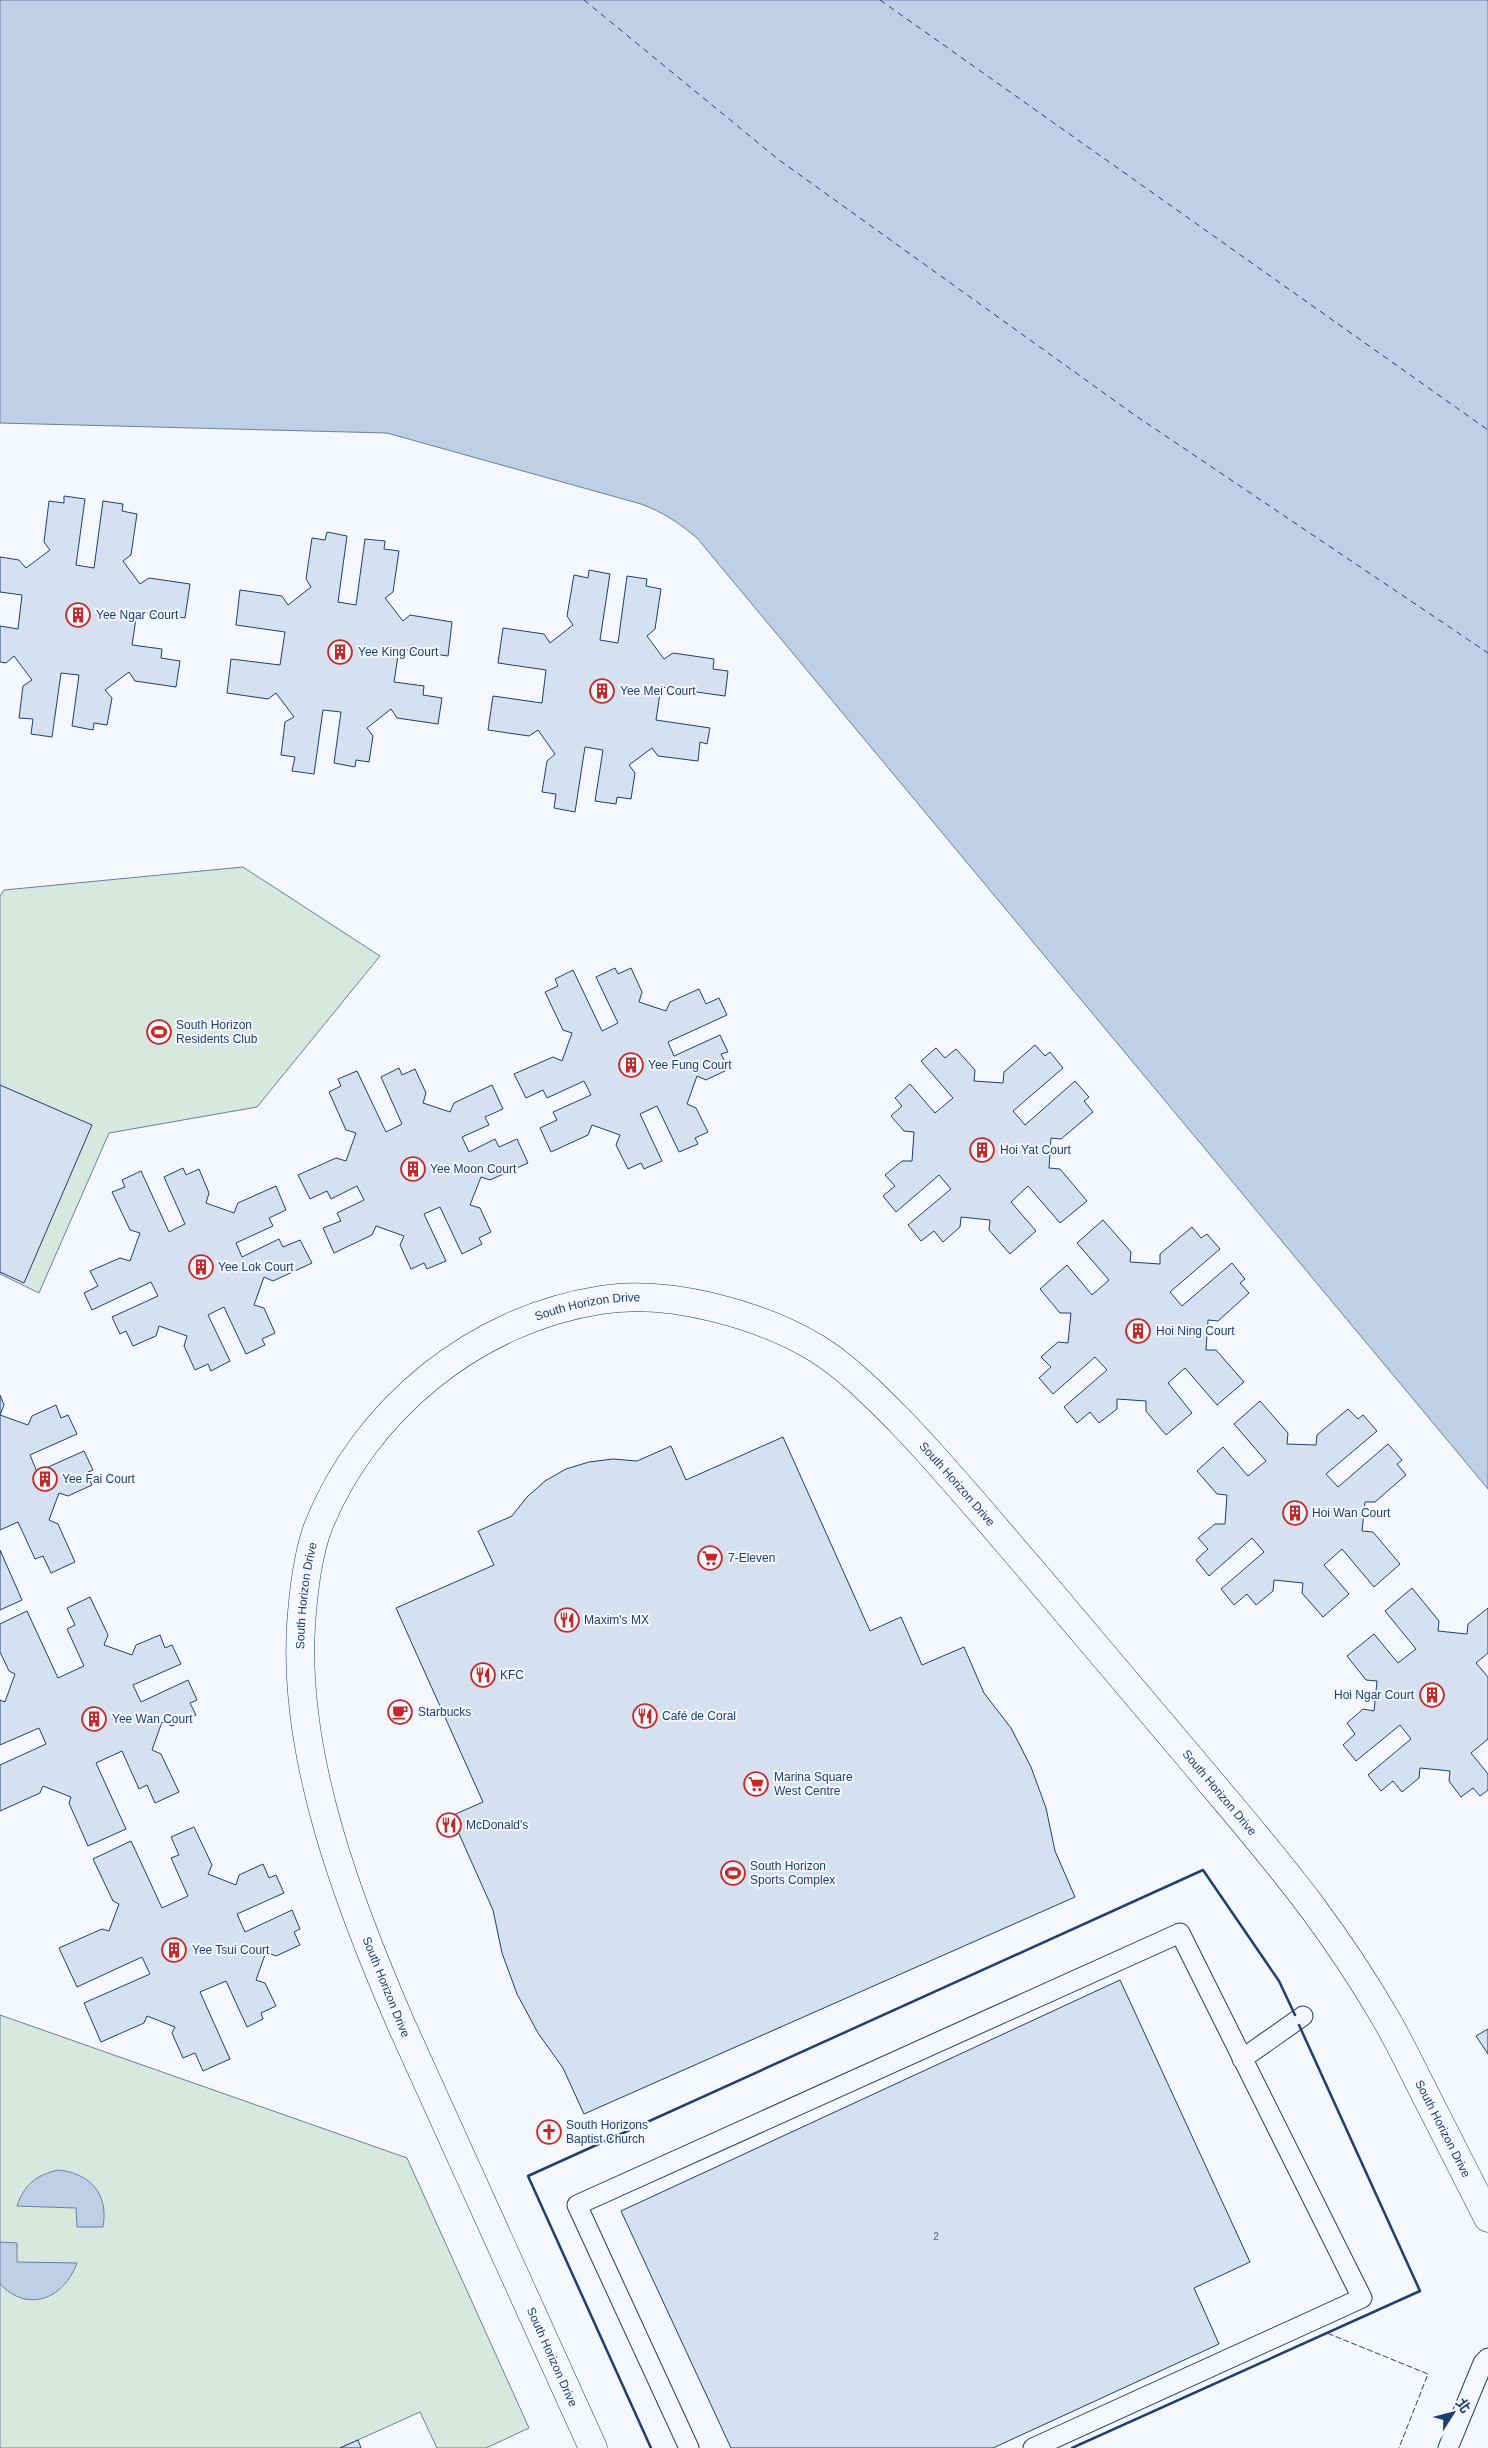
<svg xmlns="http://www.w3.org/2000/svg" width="1488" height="2448" viewBox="0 0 1488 2448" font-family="Helvetica,'Noto Sans TC',sans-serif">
<rect width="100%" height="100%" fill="#f4f7fb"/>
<!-- green -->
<g fill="#d7e8df" stroke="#687fa3">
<path d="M243,867L380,956L257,1107L109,1133L39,1293L0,1274V896L4,890Z"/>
<path d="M0,2015L407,2158L529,2428L486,2448H437L420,2412L340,2448H0Z"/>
</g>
<!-- water -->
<g fill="#bed0e5" stroke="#687fa3">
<path d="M0,0H1488V1489L697,538C679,523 663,512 641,504L387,433L0,423Z"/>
<path d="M58,2170C90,2173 109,2194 103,2227H77L76,2208L17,2206C24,2185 36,2175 58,2170Z"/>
<path d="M0,2242L17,2243V2262L77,2263C64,2298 29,2314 0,2284Z"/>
</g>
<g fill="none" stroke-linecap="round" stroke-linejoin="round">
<!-- ferry -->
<g stroke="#1d3f73" stroke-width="1" stroke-dasharray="6 5" stroke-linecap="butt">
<path d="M584,0L779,160L1136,416L1488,653"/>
<path d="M880,0L1488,430"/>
</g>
</g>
<!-- building -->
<g fill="#d5e0f0" stroke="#1d3f73">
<path d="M64,496L85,499L76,565L94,568L103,501L123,504L122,511L137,514L131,555L123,561L140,584L149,578L190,584L185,618L137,612L132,645L162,649L161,658L180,661L176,687L135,681L129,672L105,690L112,698L107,725L94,723L93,730L72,726L79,675L61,673L52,737L31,734L33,719L19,718L23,686L32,680L14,656L6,663L0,662V626L18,629L22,595L0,592V557L19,560L26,568L50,550L44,542L49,501L64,503Z"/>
<path d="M327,532L347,536L338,602L356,605L365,539L385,541L384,549L399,551L393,592L385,598L403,621L410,615L452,622L448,656L399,649L394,682L424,686L423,695L442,698L438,724L397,718L391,709L367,728L373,736L369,762L356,760L355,767L334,763L341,712L323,710L314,774L292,771L295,757L281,755L285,722L294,717L276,693L268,699L227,693L231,659L280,665L285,632L236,625L240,590L282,596L288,605L311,587L306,579L312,538L325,540Z"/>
<path d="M589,570L610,574L600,640L618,643L627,576L647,579L646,586L661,589L655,629L647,636L664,659L673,653L714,659L713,669L728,671L725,696L661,687L656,720L710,728L707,744L700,742L698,761L658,756L652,748L629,765L635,773L631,799L617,797L616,804L595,801L603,750L585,747L575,812L554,808L556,794L542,792L547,761L555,754L538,730L529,736L488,730L493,696L542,703L546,670L498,663L503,628L544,634L550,643L573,625L567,616L574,575L588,578Z"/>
<path d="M615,968L618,974L631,968L642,992L639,1002L666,1011L670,1002L699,989L706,1004L719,998L727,1015L668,1042L674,1056L720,1035L728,1052L721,1054L729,1069L706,1080L697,1076L687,1104L696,1108L708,1132L695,1138L698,1144L679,1152L657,1106L640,1114L662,1161L644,1169L641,1163L628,1169L616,1145L620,1135L592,1125L588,1135L551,1152L540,1128L557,1120L553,1112L591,1095L584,1081L547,1098L543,1090L526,1098L514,1074L553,1057L562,1061L572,1033L563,1030L545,992L558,986L555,979L573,970L602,1031L618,1023L596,977Z"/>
<path d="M1035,1045L1045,1056L1050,1052L1063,1068L1013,1111L1025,1125L1075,1081L1089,1097L1084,1101L1093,1112L1061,1139L1051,1138L1049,1168L1060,1169L1087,1201L1060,1223L1028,1186L1011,1202L1036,1231L1010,1254L989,1230L990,1220L961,1217L960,1227L943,1242L934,1231L921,1241L908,1225L951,1189L939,1175L896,1212L883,1196L895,1186L885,1175L902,1161H912L914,1132L904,1131L891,1116L902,1106L895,1098L910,1084L935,1113L953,1098L921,1061L936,1048L945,1058L956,1049L975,1070L974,1081L1003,1083L1004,1072Z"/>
<path d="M399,1068L402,1075L415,1069L426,1093L423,1103L450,1112L454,1103L492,1085L503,1109L485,1117L489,1125L462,1137L469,1152L495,1139L499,1147L517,1139L528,1163L490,1180L481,1177L470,1205L480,1208L491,1232L479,1238L482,1244L462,1254L440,1207L424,1214L446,1261L427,1269L424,1263L411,1269L400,1245L404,1236L376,1226L372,1235L334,1253L323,1228L341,1221L337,1213L364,1200L357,1186L331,1199L327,1191L310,1199L298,1175L336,1158L346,1161L356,1133L346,1130L329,1092L341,1086L338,1079L357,1071L386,1132L402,1124L381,1077Z"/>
<path d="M0,1085L92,1125L24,1283L0,1272Z"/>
<path d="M183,1168L186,1175L199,1169L209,1193L206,1203L234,1213L238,1203L276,1186L286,1210L269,1218L273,1226L236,1243L242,1257L279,1239L283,1247L300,1240L312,1263L273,1281L264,1277L254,1305L264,1308L275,1333L262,1339L265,1345L246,1354L224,1307L208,1315L230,1361L211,1371L208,1364L195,1370L184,1346L187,1336L159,1326L156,1336L133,1346L126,1331L120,1334L112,1317L158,1296L151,1282L92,1310L84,1293L98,1286L90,1271L120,1258L130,1261L140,1233L130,1230L112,1192L125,1187L122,1180L141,1171L169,1232L185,1224L164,1177Z"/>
<path d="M1103,1220L1131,1252L1130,1262L1160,1264V1254L1192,1227L1201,1238L1207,1234L1220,1249L1170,1292L1182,1306L1232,1263L1245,1279L1240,1283L1249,1293L1218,1321L1208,1320L1206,1350H1216L1244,1382L1217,1405L1185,1368L1168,1383L1192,1413L1166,1435L1146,1411V1401L1117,1399V1409L1099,1423L1090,1412L1077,1423L1064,1407L1107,1370L1095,1357L1053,1394L1039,1378L1051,1367L1041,1357L1058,1342L1068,1343L1071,1313H1060L1040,1289L1067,1265L1092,1295L1109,1280L1077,1243Z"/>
<path d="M0,1395L4,1405L0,1415L28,1425L32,1416L56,1405L61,1418L68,1415L77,1434L30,1455L37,1472L84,1451L93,1470L86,1473L92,1485L68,1496L59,1493L49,1520L58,1524L75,1562L51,1573L43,1556L35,1559L18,1522L0,1530Z"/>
<path d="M1260,1401L1288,1433L1287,1444L1316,1445L1317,1435L1348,1409L1358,1419L1363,1415L1377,1431L1326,1474L1338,1487L1388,1444L1402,1460L1397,1464L1406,1475L1375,1502H1365L1362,1531L1373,1532L1400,1564L1374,1587L1342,1549L1324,1565L1349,1594L1323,1617L1302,1593L1303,1583L1274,1580L1273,1591L1256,1605L1247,1594L1234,1605L1221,1589L1264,1552L1252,1538L1209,1576L1196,1560L1208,1549L1198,1538L1215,1524H1225L1227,1495L1217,1494L1197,1471L1223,1447L1248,1476L1266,1461L1234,1424Z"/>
<path d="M783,1437L870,1631L901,1617L922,1665L964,1647L984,1693L1011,1728L1031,1767L1046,1808L1055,1851L1075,1897L584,2114L563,2068L538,2033L517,1994L502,1953L493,1910L451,1816L483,1802L396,1608L494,1565L478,1531L512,1516L527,1497L545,1481L566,1469L589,1462L613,1459L637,1461L671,1446L686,1480Z"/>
<path d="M0,1550L22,1600L0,1610Z"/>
<path d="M1412,1588L1439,1621L1438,1631L1467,1634L1468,1624L1488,1608V1653L1476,1663L1488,1677V1739L1471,1753L1488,1774V1790L1480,1796L1473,1788L1461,1797L1449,1781L1450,1771L1420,1768L1419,1778L1402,1792L1393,1781L1381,1791L1368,1775L1411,1739L1400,1725L1356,1761L1343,1745L1355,1734L1347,1723L1363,1709L1374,1711L1377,1681L1366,1680L1347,1656L1374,1634L1398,1663L1416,1649L1385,1611Z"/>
<path d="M90,1597L108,1635L104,1645L132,1655L136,1645L160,1635L165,1648L172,1645L181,1664L133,1685L141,1702L188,1680L197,1700L190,1703L196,1715L172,1726L162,1722L152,1750L161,1754L179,1792L155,1803L147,1785L139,1789L122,1751L96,1763L126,1829L88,1846L69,1803L71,1797L43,1786L40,1793L0,1811V1765L46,1744L39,1728L0,1745V1700L5,1702L15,1674L9,1671L0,1652V1624L27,1611L58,1678L84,1666L67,1629L75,1625L67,1608Z"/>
<path d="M194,1827L212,1865L208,1874L236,1885L239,1875L263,1864L269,1878L276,1875L284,1893L237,1914L245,1932L292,1910L300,1929L294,1932L300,1945L276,1956L266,1952L256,1980L265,1983L276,2006L261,2013L263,2019L247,2027L226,1981L200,1992L230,2059L203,2071L195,2053L183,2058L172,2033L175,2027L147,2016L144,2023L101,2042L84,2003L150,1974L142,1957L77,1987L59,1948L102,1929L109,1931L119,1904L113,1901L93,1859L131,1841L162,1908L188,1896L171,1858L179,1855L171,1837Z"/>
<path d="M1120,1980L1250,2262L1194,2288L1219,2344L993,2448H731L621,2211Z"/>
<path d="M1488,2029V2054L1476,2036Z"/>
<path d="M358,2440L361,2448H340Z"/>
</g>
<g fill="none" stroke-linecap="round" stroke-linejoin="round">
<!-- lane casing -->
<g stroke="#1d3f73" stroke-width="21">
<g id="lane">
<path d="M1242,2059L1303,2016"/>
<path d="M689,2448L577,2205L1180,1933L1362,2298L1033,2448"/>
<path d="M1448,2448L1483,2363L1488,2358"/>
</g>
</g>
<!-- secondary casing -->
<g stroke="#1d3f73" stroke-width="29">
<g id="secondary">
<path id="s1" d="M593,2448L401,2024C349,1904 293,1758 301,1626C303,1595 307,1557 318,1527C365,1409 476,1319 601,1300C668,1289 759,1314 816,1348C848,1368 874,1395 900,1421C947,1470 989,1521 1033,1572C1086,1635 1139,1697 1192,1760C1232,1808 1274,1856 1312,1907C1338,1942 1364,1981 1386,2019C1399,2041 1410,2065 1422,2088C1444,2131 1466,2174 1488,2218"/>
</g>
</g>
<!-- lane -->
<use href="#lane" stroke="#f4f7fb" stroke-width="19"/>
<!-- secondary -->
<use href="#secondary" stroke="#f4f7fb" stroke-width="28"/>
<!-- fence -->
<path stroke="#1d3f73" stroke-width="1" stroke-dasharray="6 2.5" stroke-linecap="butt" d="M1072,2448L1327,2333L1428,2374L1399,2448"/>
<!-- wall -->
<g stroke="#1d3f73" stroke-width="2.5">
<path d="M651,2448L528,2176L1203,1870L1279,1981L1295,2015"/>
<path d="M1072,2448L1420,2291L1299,2025"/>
</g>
</g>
<!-- icons -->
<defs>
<g id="building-ring" transform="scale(1.25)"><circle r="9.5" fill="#f4f7fb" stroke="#c62828" stroke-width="1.5"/><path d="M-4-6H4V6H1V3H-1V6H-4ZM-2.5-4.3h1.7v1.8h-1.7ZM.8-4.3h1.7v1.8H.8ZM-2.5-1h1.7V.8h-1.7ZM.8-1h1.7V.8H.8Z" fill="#c62828"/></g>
<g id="stadium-ring" transform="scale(1.25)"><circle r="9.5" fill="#f4f7fb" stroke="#c62828" stroke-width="1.5"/><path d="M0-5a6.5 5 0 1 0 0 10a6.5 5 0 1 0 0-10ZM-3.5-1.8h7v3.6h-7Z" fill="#c62828"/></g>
<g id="supermarket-ring" transform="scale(1.25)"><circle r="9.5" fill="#f4f7fb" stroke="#c62828" stroke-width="1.5"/><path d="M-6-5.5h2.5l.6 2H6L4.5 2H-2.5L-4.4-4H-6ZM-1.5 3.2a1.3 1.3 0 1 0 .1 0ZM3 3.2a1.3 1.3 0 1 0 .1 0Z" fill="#c62828"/></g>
<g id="restaurant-ring" transform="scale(1.25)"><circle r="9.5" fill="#f4f7fb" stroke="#c62828" stroke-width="1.5"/><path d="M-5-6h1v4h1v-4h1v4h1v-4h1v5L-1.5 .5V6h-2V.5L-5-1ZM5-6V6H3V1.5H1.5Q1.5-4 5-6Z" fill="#c62828"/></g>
<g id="cafe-ring" transform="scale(1.25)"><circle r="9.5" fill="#f4f7fb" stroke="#c62828" stroke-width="1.5"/><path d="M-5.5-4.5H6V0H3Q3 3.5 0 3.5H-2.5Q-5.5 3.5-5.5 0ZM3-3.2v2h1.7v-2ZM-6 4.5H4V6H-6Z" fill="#c62828"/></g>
<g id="church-ring" transform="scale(1.25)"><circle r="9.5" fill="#f4f7fb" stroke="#c62828" stroke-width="1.5"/><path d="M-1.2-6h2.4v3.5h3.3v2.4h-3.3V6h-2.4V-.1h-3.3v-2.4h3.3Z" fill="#c62828"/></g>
</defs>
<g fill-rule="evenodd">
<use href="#building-ring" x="78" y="615"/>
<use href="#building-ring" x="340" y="652"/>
<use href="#building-ring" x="602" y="691"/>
<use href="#stadium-ring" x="159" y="1032"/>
<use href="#building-ring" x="631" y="1065"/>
<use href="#building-ring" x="982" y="1150"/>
<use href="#building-ring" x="413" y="1169"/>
<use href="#building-ring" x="201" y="1267"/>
<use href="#building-ring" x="1138" y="1331"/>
<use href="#building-ring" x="45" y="1479"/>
<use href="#building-ring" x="1295" y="1513"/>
<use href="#supermarket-ring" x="710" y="1558"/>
<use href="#restaurant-ring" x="567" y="1620"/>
<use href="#restaurant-ring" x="483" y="1675"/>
<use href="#building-ring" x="1432" y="1695"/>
<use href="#cafe-ring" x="400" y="1712"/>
<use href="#restaurant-ring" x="645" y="1716"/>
<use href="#building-ring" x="94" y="1719"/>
<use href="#supermarket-ring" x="756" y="1784"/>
<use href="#restaurant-ring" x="449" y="1825"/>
<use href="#stadium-ring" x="733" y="1873"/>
<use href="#building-ring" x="174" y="1950"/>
<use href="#church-ring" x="549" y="2132"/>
</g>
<g text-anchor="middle" stroke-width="4" stroke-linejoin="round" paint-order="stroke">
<!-- number labels -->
<g font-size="10" fill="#4b6792">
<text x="936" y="2240">2</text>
</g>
<!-- poi labels -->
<g font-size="12" fill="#1d3f73" stroke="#f4f7fb" text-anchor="start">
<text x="96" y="619">Yee Ngar Court</text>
<text x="358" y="656">Yee King Court</text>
<text x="620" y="695">Yee Mei Court</text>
<text x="176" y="1029">South Horizon<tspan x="176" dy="14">Residents Club</tspan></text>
<text x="648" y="1069">Yee Fung Court</text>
<text x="1000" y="1154">Hoi Yat Court</text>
<text x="430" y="1173">Yee Moon Court</text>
<text x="218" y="1271">Yee Lok Court</text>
<text x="1156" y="1335">Hoi Ning Court</text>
<text x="62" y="1483">Yee Fai Court</text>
<text x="1312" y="1517">Hoi Wan Court</text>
<text x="728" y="1562">7-Eleven</text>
<text x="584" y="1624">Maxim's MX</text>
<text x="500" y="1679">KFC</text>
<text x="1414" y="1699" text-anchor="end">Hoi Ngar Court</text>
<text x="418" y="1716">Starbucks</text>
<text x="662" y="1720">Café de Coral</text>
<text x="112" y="1723">Yee Wan Court</text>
<text x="774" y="1781">Marina Square<tspan x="774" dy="14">West Centre</tspan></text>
<text x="466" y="1829">McDonald's</text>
<text x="750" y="1870">South Horizon<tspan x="750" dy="14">Sports Complex</tspan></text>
<text x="192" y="1954">Yee Tsui Court</text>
<text x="566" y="2129">South Horizons<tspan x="566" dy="14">Baptist Church</tspan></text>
</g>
<!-- street labels -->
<g font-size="12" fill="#1d3f73" stroke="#f4f7fb">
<text dy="4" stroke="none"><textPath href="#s1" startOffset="1345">South Horizon Drive</textPath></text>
<text dy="4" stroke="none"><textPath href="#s1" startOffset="1780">South Horizon Drive</textPath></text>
<text dy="4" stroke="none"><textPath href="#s1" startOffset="910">South Horizon Drive</textPath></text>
<text dy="4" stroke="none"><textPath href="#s1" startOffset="2185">South Horizon Drive</textPath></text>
<text transform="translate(386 1987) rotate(68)" y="4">South Horizon Drive</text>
<text dy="4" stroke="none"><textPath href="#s1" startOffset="2590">South Horizon Drive</textPath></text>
<text transform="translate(552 2357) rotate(66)" y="4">South Horizon Drive</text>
</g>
</g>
<!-- north arrow -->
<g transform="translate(1453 2413) rotate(54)" stroke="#f4f7fb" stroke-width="4" paint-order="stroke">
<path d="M0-4L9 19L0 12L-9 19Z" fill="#1d3f73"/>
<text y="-8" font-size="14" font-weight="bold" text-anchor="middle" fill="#1d3f73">北</text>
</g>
</svg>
